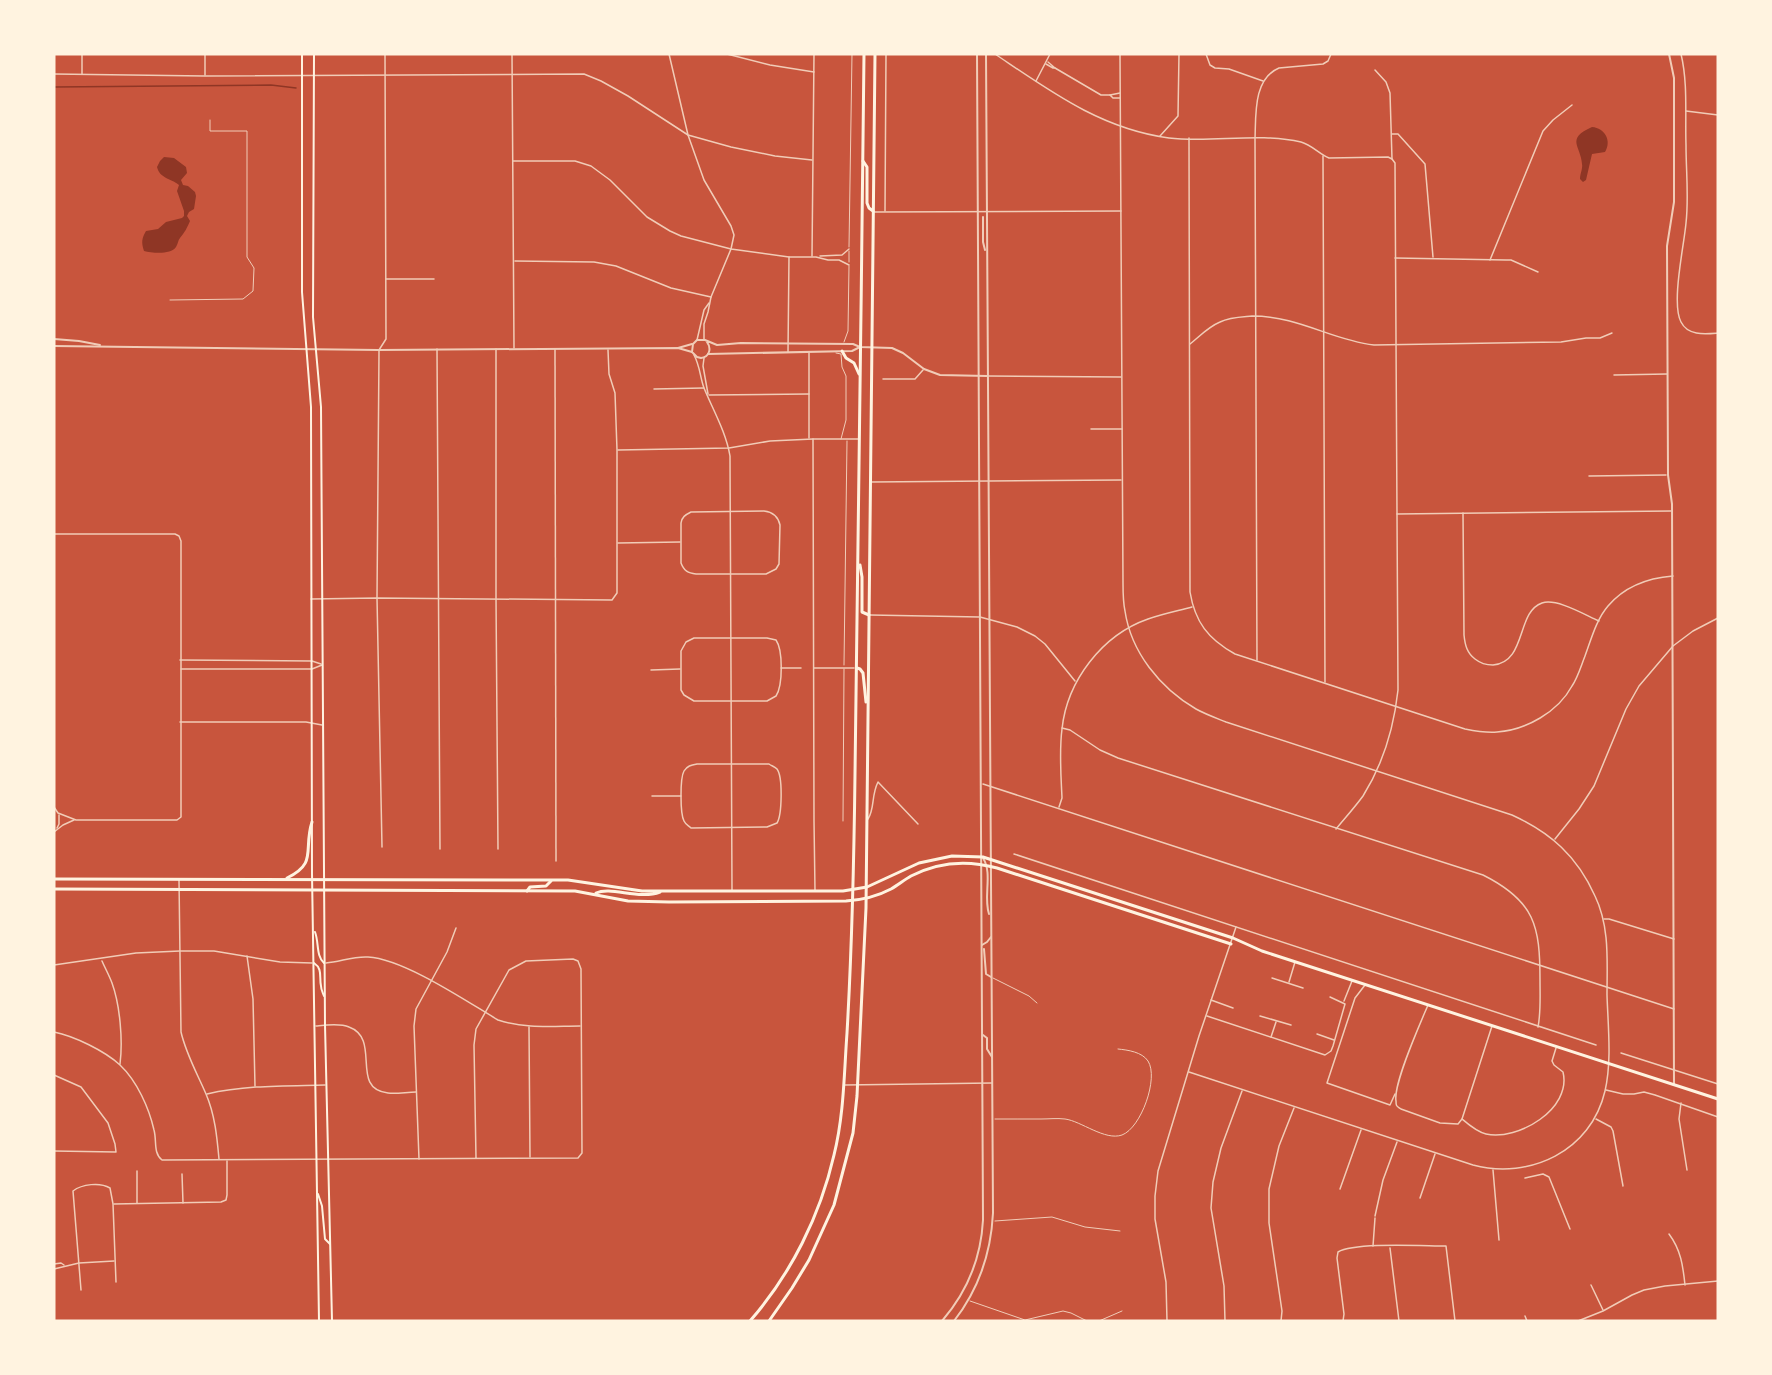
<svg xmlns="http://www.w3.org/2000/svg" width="1772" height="1375" viewBox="0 0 1772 1375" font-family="Georgia,serif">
<rect width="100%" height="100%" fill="#c8553d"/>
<!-- water -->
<g fill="#8f3625">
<path d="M1592,127C1605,128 1612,141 1605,152L1592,154L1586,180L1583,182L1580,179C1580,174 1583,168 1582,164C1581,146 1565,139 1592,127Z"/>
<path d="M164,157L174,158L186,167L187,173L181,180L183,185L188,186L195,192L196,196L194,209L189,212L187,216L190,221C187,228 185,232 180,238C178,240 178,244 176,247C171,255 152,253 144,251C141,242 142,238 146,231L158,229L166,222L182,218L184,216V211L177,191L179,185C171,178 160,179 157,167L160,161Z"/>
</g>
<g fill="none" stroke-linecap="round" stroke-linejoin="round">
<!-- stream -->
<g stroke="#8f3625" stroke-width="1.5">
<path d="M54,87L271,85L296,88"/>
<path d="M1716,1321H1718"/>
</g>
<!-- service -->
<g stroke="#f1ccb7" stroke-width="1">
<path d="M849,247L852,54"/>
<path d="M849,262V251"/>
<path d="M170,300L243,299L253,291L254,268L247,257V131H210V120"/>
<path d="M844,342L848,331L849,266"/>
<path d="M836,353L841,354L842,367L846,376V420L841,439"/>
<path d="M844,665L847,441"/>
<path d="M843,821L844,669"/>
<path d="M993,978L1029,996L1037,1003"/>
<path d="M995,1119C1010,1119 1026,1119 1041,1119C1049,1119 1057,1118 1065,1119C1081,1121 1105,1141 1122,1135C1141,1128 1159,1078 1148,1061C1142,1052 1128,1050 1118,1049"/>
<path d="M995,1221L1052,1217L1085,1227L1120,1231"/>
<path d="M970,1301L1025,1320L1063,1311L1071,1313L1087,1321"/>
<path d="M1099,1321L1122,1311"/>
</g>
<!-- minor -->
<g stroke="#f1ccb7" stroke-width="1.5">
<path d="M82,54V74"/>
<path d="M205,54V75"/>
<path d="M512,54L514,348"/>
<path d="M669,54L688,135L704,180L731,226L734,235L731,249L711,297L708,312L704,324V339"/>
<path d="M727,54L770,65L814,72"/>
<path d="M995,54C1050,91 1101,129 1169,138C1212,143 1259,132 1301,142C1312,145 1319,154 1329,158L1388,157L1392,159"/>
<path d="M1120,54L1123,583C1123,592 1123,602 1125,611C1131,652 1160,688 1196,709C1205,714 1216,718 1226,722L1512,815C1551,833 1577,856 1595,896C1610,927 1607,962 1607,995C1608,1027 1612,1060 1605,1091C1591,1151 1530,1180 1473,1165L1189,1072"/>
<path d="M1206,54L1210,65L1215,68L1229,69L1263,81"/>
<path d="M1681,54C1688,83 1685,115 1686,145C1686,171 1689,197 1686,223C1684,246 1671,303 1681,322C1688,336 1705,334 1718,333"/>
<path d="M1046,64L1053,68H1055L1048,62"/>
<path d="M1055,68L1101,95H1110"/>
<path d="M54,74L205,76L584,74L601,81L628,96L688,135L731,147L775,156L812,160"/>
<path d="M1036,81L1050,54"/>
<path d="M1120,93L1110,95L1113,98H1120"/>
<path d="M1686,111L1718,115"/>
<path d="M1392,134H1398L1425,164L1433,257"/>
<path d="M1160,136L1178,116L1179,54"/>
<path d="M1189,138L1190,592C1195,622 1208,639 1235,654L1465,729C1475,731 1486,733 1497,732C1526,730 1558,712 1572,686C1578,677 1581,666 1585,656C1591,640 1596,620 1608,606C1625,586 1647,578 1673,576"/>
<path d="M1323,156L1325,682"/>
<path d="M513,161H575L591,166L610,180L647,217L670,231L681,236L731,249L789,257H816L828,260H839L849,265"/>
<path d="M885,211L886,54"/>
<path d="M874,212L1121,211"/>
<path d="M812,256L814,54"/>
<path d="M820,256L842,255L849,249"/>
<path d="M1395,258L1506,260H1511L1538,272"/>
<path d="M1490,260L1543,131L1553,120L1572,105"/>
<path d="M515,261L594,262L616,266L671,288L711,297"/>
<path d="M386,279H434"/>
<path d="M697,340L704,310L709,303"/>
<path d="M1190,344C1200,336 1208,327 1220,322C1230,317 1241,317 1252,316C1299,316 1331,340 1374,345L1561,342L1586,338H1600L1612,333"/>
<path d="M437,349L440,849"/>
<path d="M496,349V598L498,849"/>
<path d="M555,349L556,861"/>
<path d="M788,352L789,257"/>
<path d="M694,355C700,366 700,377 704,388C713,410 726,432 730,456L732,890"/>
<path d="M704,358L703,366L708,394"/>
<path d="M1614,375L1667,374"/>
<path d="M988,376L1121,377"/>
<path d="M883,379H915L923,370"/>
<path d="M654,389L704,388"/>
<path d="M709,395L809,394"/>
<path d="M1091,429H1122"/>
<path d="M809,438V353"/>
<path d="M813,439L814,821L815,890"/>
<path d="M618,450L729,448L770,441L813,439H859"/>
<path d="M1589,476L1666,475"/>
<path d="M871,482L1121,480"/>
<path d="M764,511C773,512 778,516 780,525L779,564L776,569L766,574H696C688,573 684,571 681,563V523C682,517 685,515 691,512Z"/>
<path d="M1463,513L1464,635C1465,645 1467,653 1475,659C1480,663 1486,665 1493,665C1527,662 1516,612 1542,603C1557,598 1585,615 1599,621"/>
<path d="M1397,514L1671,511"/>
<path d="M54,534H175L179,536L181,541V817L177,820H76L58,813L54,807"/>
<path d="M618,543L680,542"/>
<path d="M311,599L377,598L612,600L617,593V450L615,393L609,374L608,350"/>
<path d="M870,615L980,617L1017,627L1035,636L1045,644L1075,681"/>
<path d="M694,638H767L776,640C783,650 783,685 776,696L767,701H694L684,695L681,690V651L686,642Z"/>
<path d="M180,660L312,661L321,664"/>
<path d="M1257,660L1255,139C1256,115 1253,79 1279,68L1323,64L1328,61L1331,54"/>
<path d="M781,668H801"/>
<path d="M814,668H854"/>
<path d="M181,669H312L322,665"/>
<path d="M651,670L680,669"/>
<path d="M180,722H306L322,725"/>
<path d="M1062,728L1070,730L1100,750L1118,758L1483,875C1535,901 1540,926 1540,980C1540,996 1541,1012 1538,1027"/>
<path d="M697,764H769C772,766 775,767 777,769C783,777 782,815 777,823L767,827L691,828C688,825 686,825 684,821C680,813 680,778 684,771C687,766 691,765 697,764Z"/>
<path d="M983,784L1674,1009"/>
<path d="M652,796H681"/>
<path d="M1059,807L1062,798C1061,775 1059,752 1062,729C1067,681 1102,635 1148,619C1162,614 1177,611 1192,607"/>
<path d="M868,819C875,808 871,796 878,782L918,824"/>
<path d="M57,828L59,824V815"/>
<path d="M1336,829C1345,818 1355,807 1363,796C1383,764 1394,727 1398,690L1395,163L1392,159L1390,93L1386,82L1375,70"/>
<path d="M54,832L63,825L74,820"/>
<path d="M1555,839L1579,809L1594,786L1626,709L1639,686L1673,646L1693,631L1718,618"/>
<path d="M382,847L377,598L379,353V350L386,339L385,54"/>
<path d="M1014,854L1596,1045"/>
<path d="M179,880L181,1032C186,1054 197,1073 206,1094C215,1115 217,1137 219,1159"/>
<path d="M1604,919H1609L1674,939"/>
<path d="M247,956L253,999L255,1086"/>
<path d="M102,961C105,968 109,975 112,983C120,1005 123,1040 120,1064"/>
<path d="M326,963C340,962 353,956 368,957C404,959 466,1001 498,1020C525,1029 553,1026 580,1026"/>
<path d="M54,965L136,953L180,951H214L280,962L312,963"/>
<path d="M1272,978L1303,988"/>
<path d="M1289,982L1295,962"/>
<path d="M1365,985L1355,998L1327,1083L1390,1105L1395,1094"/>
<path d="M1211,1000L1233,1008"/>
<path d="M1344,1001L1352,981"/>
<path d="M1428,1005C1420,1024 1393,1084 1396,1101C1396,1107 1397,1106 1401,1109L1440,1123L1458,1124L1462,1119C1469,1125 1477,1132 1486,1134C1518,1141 1572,1109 1563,1072L1554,1065L1552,1061L1556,1048"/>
<path d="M1207,1016L1325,1055L1331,1051L1333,1046L1345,1004L1330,997"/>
<path d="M1260,1016L1291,1025"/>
<path d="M316,1026C326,1025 340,1023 349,1027C382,1039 349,1089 388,1093C397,1094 407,1092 416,1092"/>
<path d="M529,1027L530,1157"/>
<path d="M54,1032C74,1036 105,1051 120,1065C137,1081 149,1108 154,1130C157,1141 153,1153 162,1160L578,1158L582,1153L581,969L578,961L573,959L526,961L509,970L476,1029L474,1045L476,1158"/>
<path d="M1317,1034L1334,1040"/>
<path d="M1271,1037L1276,1022"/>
<path d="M1621,1053L1718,1084"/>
<path d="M54,1075L81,1087L108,1123L115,1144L116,1152L54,1151"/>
<path d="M845,1085L992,1083"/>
<path d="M1606,1090L1623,1094H1634L1644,1092L1655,1095L1718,1117"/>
<path d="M207,1094C246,1085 285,1086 325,1085"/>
<path d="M1681,1103L1679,1119L1687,1170"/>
<path d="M1462,1119L1492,1026"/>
<path d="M1596,1119L1611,1127L1613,1131L1623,1186"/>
<path d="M419,1159L414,1026L416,1009L447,952L456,928"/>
<path d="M1493,1170L1499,1240"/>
<path d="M182,1174L183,1203"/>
<path d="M1525,1178L1543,1174L1549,1177L1570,1229"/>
<path d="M1340,1189L1361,1130"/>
<path d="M1420,1198L1435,1154"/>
<path d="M137,1203V1171"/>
<path d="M114,1204L221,1202L226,1200L227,1195V1161"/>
<path d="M1375,1216L1383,1180L1397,1142"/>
<path d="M1669,1234C1681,1250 1683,1266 1685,1285"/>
<path d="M1373,1246L1375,1218"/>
<path d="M1390,1248L1399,1321"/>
<path d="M54,1264L61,1263L64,1265"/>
<path d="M54,1269L79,1263L114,1261"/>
<path d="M1591,1285L1603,1310"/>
<path d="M81,1290L73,1191C82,1184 100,1182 110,1188L113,1204L116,1282"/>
<path d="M1525,1316L1527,1321"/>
<path d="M1167,1321L1166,1282L1155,1219V1196L1158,1171L1199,1036L1236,927"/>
<path d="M1225,1321L1224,1286L1211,1208L1213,1182L1221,1148L1242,1091"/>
<path d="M1281,1321L1282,1311L1269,1223V1189L1279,1146L1294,1108"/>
<path d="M1343,1321L1344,1314L1337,1258L1338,1252C1355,1242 1423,1246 1446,1246L1455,1321"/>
<path d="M1578,1321L1603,1311L1632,1295L1644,1290L1665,1286L1718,1281"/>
</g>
<!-- tertiary -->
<g stroke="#f1ccb7" stroke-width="2">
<path d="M1669,54L1674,78V202L1667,246L1668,475L1672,504L1674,1085"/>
<path d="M983,217V242L985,250"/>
<path d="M54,339L79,341L100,345"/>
<path d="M707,342C712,349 709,357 701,358L697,357L692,352L693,344L697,340H705L717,345L741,343L853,344L860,347L892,348L903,353L924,369L940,375L987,376"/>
<path d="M54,346L379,350L678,348L692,352"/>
<path d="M678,348L692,344"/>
<path d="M708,354L852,351L860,347"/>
<path d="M983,858C993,874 983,896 989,914"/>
<path d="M982,945L987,942L991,937"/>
<path d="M984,949L986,974L991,977"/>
<path d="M983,1035L987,1038V1049L992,1057"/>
<path d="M942,1321C967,1292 981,1258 983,1220L977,54"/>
<path d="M954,1321C979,1289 991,1253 993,1213L986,54"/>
</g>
<!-- secondary -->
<g stroke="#fff3e0" stroke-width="2">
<path d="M302,54V292L311,407L312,874L319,1321"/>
<path d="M314,54L313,317L321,407L325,1025L332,1321"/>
<path d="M315,932C319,942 316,956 324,963"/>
<path d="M314,963C323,969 319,977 321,986C321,990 323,993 324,996"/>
<path d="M318,1194L322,1206L325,1239L330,1244"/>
</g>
<!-- primary -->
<g stroke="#fff3e0" stroke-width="3">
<path d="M863,161L867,167V203L869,208L873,211"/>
<path d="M842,351L846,358L854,363L859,374"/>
<path d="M860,565L862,577V612L869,615"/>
<path d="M857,668L860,669L863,673L866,702"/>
<path d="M287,878C318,863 303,850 312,822"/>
<path d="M54,879L568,880L642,891H843L867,887L919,863L952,856L983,857L1233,938L1262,951L1718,1099"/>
<path d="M54,889L575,891L628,901L669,902L846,901C861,900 878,896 891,889C898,885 904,880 911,876C938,862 968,860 997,868L1231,944"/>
<path d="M527,891L530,887L546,886L551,881"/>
<path d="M596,893C611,886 639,900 660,892"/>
<path d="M750,1321C791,1274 820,1216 834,1155C844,1115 844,1074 847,1033C852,946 854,860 855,774C859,534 861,294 864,54"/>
<path d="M769,1321L792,1288L809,1260L834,1205L853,1133L857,1096L866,908L875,54"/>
</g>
</g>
<!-- border -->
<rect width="1772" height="1375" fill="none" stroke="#fff3e0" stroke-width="111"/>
</svg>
